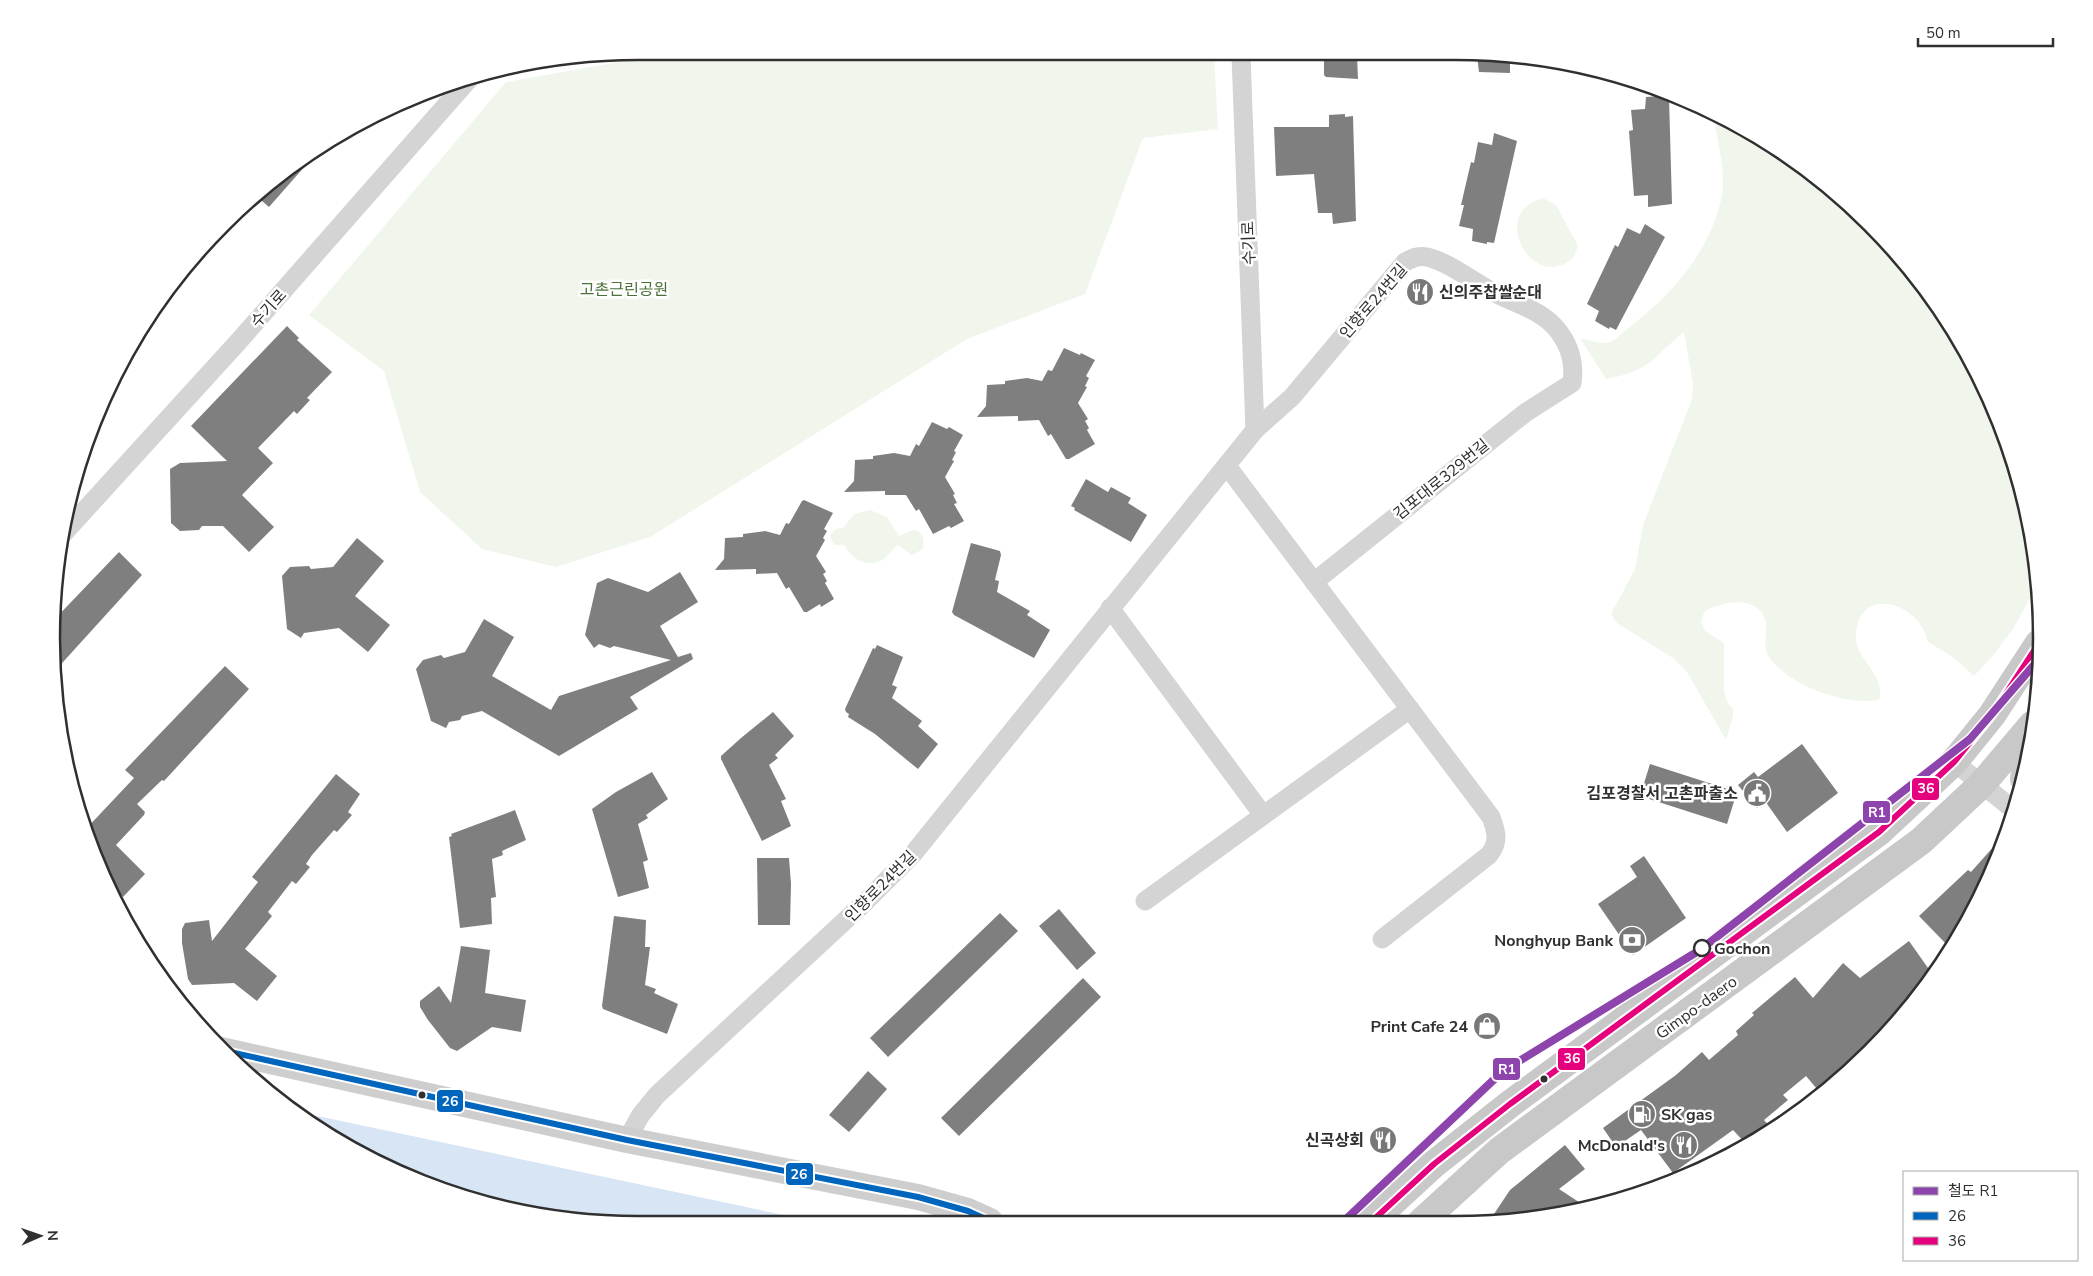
<svg xmlns="http://www.w3.org/2000/svg" width="2093" height="1276" viewBox="0 0 2093 1276" font-family="'Nunito Sans','Noto Sans KR',sans-serif">
<rect width="100%" height="100%" fill="#fff"/>
<!-- green -->
<g fill="#f0f6ec">
<path d="M652,56H1214L1218,129L1143,138L1085,294L967,339L650,537L556,567L482,549L420,492L384,371L309,315L506,82Z"/>
<path d="M1714,116L1812,172L1896,251L1963,344L2011,449L2037,561V585L2013,629L1991,658L1974,676L1953,657L1928,642C1919,600 1856,585 1856,637C1856,661 1886,673 1879,700C1845,706 1789,686 1769,657C1761,645 1769,632 1765,619C1756,594 1720,602 1704,612L1701,622L1705,631L1724,643V689L1726,700L1733,709V716L1726,740L1687,672L1673,658L1617,623L1611,614L1635,569L1643,525L1692,399L1693,384L1684,332C1653,357 1651,371 1606,379L1580,338C1588,340 1601,345 1610,342C1617,339 1625,330 1631,326C1673,293 1709,252 1721,200C1727,173 1717,142 1714,116Z"/>
<path d="M1543,198L1556,205L1578,246L1574,257C1533,295 1487,212 1543,198Z"/>
<path d="M870,510L887,517L899,536C903,535 906,532 910,531C922,527 925,540 923,549L912,555L898,545C892,549 889,555 884,559C868,569 852,560 844,545H834L830,536L835,529L843,528L854,514Z"/>
</g>
<!-- water -->
<path fill="#d8e5f4" d="M294,1111L812,1221L562,1220L414,1180Z"/>
<!-- building -->
<g fill="#7f7f7f">
<path d="M1324,56H1357L1358,79L1326,77L1324,75Z"/>
<path d="M1477,56H1510V73L1479,72Z"/>
<path d="M1661,96V99L1669,98L1672,204L1648,207V195L1634,196L1629,131L1633,130L1631,110L1645,109L1646,97Z"/>
<path d="M1345,114V117L1353,116L1356,221L1333,224L1332,213H1318L1314,174L1276,176L1274,127H1329V115Z"/>
<path d="M1494,133L1517,141L1494,243L1487,242V244L1472,241L1473,229L1459,226L1464,205H1461L1471,162L1474,163L1478,142L1492,145Z"/>
<path d="M311,154L313,157L269,207L255,195L281,172Z"/>
<path d="M1645,224L1665,237L1616,330L1610,327L1609,329L1595,321L1599,311L1587,304L1615,245L1618,247L1627,228L1640,234Z"/>
<path d="M287,326L299,338L297,340L332,372L307,398L310,400L297,414L294,411L258,448L273,463L242,495L274,527L249,552L223,526H202L199,530L180,531L171,523L170,469L180,463L227,461L191,426Z"/>
<path d="M1064,348L1080,355L1081,353L1095,360L1086,376L1089,378L1085,386L1087,387L1078,403L1088,419L1085,421L1089,428L1087,430L1095,444L1069,459H1066L1051,434L1048,436L1039,420L1018,421V416L977,417L986,406L987,385L1005,384V381L1027,378L1042,381L1048,370L1052,371Z"/>
<path d="M932,422L947,429L949,427L963,435L954,451L956,452L952,460L954,461L945,477L955,494L953,495L957,503L954,504L964,521L951,528L949,526L933,534L919,509L916,511L906,495H885V491L844,492L854,481L855,460L873,459V456L894,453L910,456L916,444L919,446Z"/>
<path d="M1086,479L1108,492L1111,487L1131,498L1128,503L1147,515L1131,542L1074,510L1075,508L1071,506Z"/>
<path d="M804,500L833,513L824,529L827,531L823,538L825,540L816,556L826,572L823,574L827,581L825,583L834,599L821,607L820,604L807,612H804L789,587L786,589L777,573L756,574V569L715,570L724,559L725,538L743,537V534L765,531L780,535L786,523L789,524L802,501Z"/>
<path d="M357,538L384,561L355,596L390,625L368,652L339,628L304,633L301,638L287,629L282,576L290,567L309,566L311,569L333,567Z"/>
<path d="M971,543L1000,551L1001,555L995,580L999,581L997,592L1030,611L1027,615L1050,630L1034,658L954,615L952,612Z"/>
<path d="M119,552L142,575L54,672L52,622Z"/>
<path d="M680,572L698,602L660,626L678,657L691,653L693,659L630,697L638,709L559,756L482,711L462,716L460,720L449,722L446,728L431,721L416,669L423,660L441,655L444,658L465,652L484,619L514,637L492,676L551,710L559,696L671,660L614,646L610,648L599,644L594,648L585,635L597,583L608,578L648,592Z"/>
<path d="M877,645L903,657L892,685L897,687L892,698L922,721L918,726L938,744L918,769L875,734L848,717L849,714L846,712L845,709L873,648L875,649Z"/>
<path d="M225,666L249,689L164,781L162,780L137,804L145,812L144,815L116,845L145,874L123,897L112,886L84,831L134,778L125,770Z"/>
<path d="M773,712L794,736L775,755L778,758L769,765L786,799L781,801L791,826L762,841L721,759V756L741,738Z"/>
<path d="M1802,744L1838,793L1787,832L1765,801L1757,808L1738,785L1754,772L1758,777Z"/>
<path d="M1650,764L1737,792L1727,824L1640,796Z"/>
<path d="M652,772L668,799L646,815L648,818L638,824L648,860L643,862L649,888L618,897L592,809L616,792Z"/>
<path d="M336,774L360,794L348,812L352,815L337,832L334,830L312,855L306,864L310,867L296,884L292,881L268,912L272,916L245,949L277,976L257,1001L234,983L192,985L188,979L182,943V929L185,923L209,920L212,941L258,882L252,877Z"/>
<path d="M515,810L526,840L502,851L503,855L492,859L496,897L491,898L492,924L460,928L449,837L452,836L451,834Z"/>
<path d="M2003,836L1981,897L1950,948L1919,916L1968,870L1971,872Z"/>
<path d="M1644,856L1686,918L1633,955L1598,904L1637,877L1630,866Z"/>
<path d="M757,858H789L791,884L790,925H758Z"/>
<path d="M1059,909L1096,953L1077,970L1039,926Z"/>
<path d="M1000,913L1018,931L888,1057L870,1038Z"/>
<path d="M614,916L646,920L645,947H650L645,985L656,989L654,993L678,1004L667,1034L603,1009L602,1006Z"/>
<path d="M1909,941L1933,975L1921,994L1898,1012L1902,1015L1880,1039L1878,1037L1817,1089L1806,1076L1783,1095L1788,1100L1764,1120L1772,1129L1748,1146L1733,1130L1673,1173L1641,1130L1616,1147L1603,1128L1676,1075L1702,1052L1709,1060L1738,1035L1736,1031L1754,1015L1752,1013L1795,977L1813,998L1843,963L1860,978Z"/>
<path d="M461,946L490,950L485,993L526,1000L521,1032L492,1027L457,1051L450,1048L428,1020L420,1007V1001L439,986L451,1003Z"/>
<path d="M1083,978L1101,997L959,1136L941,1118Z"/>
<path d="M868,1071L887,1089L849,1132L829,1115Z"/>
<path d="M1565,1145L1585,1169L1559,1189L1588,1208L1488,1223L1510,1190Z"/>
</g>
<g fill="none" stroke-linecap="round" stroke-linejoin="round">
<!-- street -->
<g stroke="#d4d4d4" stroke-width="19">
<path d="M1241,56L1255,430"/>
<path d="M1227,466L1491,817C1497,833 1499,842 1489,855L1382,939"/>
<path d="M63,534L238,342L470,78"/>
<path d="M1110,608L1263,815"/>
<path d="M1954,762L2014,810"/>
<path d="M1145,901L1410,709"/>
<path d="M627,1140L640,1116L657,1095L864,903L913,854L1255,430L1292,397L1405,262C1413,258 1419,255 1427,257C1451,263 1473,282 1495,293C1515,304 1539,309 1555,327C1569,343 1575,362 1572,383L1525,413L1314,582"/>
</g>
<!-- secondary -->
<path stroke="#cecece" stroke-width="26" d="M221,1050L627,1140L918,1197L968,1211L990,1221"/>
<!-- primary -->
<g stroke="#c8c8c8" stroke-width="28">
<path d="M2024,779L2027,756"/>
<path d="M1370,1223L1434,1164L1510,1104L1879,832L1954,762L1992,715L2039,643"/>
<path d="M1420,1223L1499,1151L1921,841L1982,784L2032,725"/>
</g>
<!-- bus-1 casing -->
<g stroke="#fff" stroke-width="10">
<path id="bus-1" d="M221,1050L627,1140L918,1197L968,1211L990,1221"/>
</g>
<!-- bus-2 casing -->
<g stroke="#fff" stroke-width="10">
<path id="bus-2" d="M1370,1223L1434,1164L1510,1104L1879,832L1954,762L1992,715L2039,643"/>
</g>
<!-- bus-1 -->
<use href="#bus-1" stroke="#0065bd" stroke-width="6"/>
<!-- bus-2 -->
<use href="#bus-2" stroke="#e5007d" stroke-width="6"/>
<!-- rail-1 casing -->
<g stroke="#fff" stroke-width="11">
<path id="rail-1" d="M1342,1223L1503,1071L1700,950L1970,739L2040,658"/>
</g>
<!-- rail-1 -->
<use href="#rail-1" stroke="#8e44ad" stroke-width="8"/>
</g>
<!-- icons -->
<defs>
<g id="restaurant-disc" transform="scale(1.4375)"><circle r="9.5" fill="#787878" stroke="#fff"/><path d="M-5-6h1v4h1v-4h1v4h1v-4h1v5L-1.5 .5V6h-2V.5L-5-1ZM5-6V6H3V1.5H1.5Q1.5-4 5-6Z" fill="#fff"/></g>
<g id="civic-disc" transform="scale(1.4375)"><circle r="9.5" fill="#787878" stroke="#fff"/><path d="M-.6-6.5H3V-4.5H.6V-3L4-1V1h2V6H-6V1h2V-1L-.6-3ZM-1.2 2.5V6h2.4V2.5Z" fill="#fff"/></g>
<g id="bank-disc" transform="scale(1.4375)"><circle r="9.5" fill="#787878" stroke="#fff"/><path d="M-6-4H6V4H-6ZM0-2.3a2.3 2.3 0 1 0 0 4.6a2.3 2.3 0 1 0 0-4.6Z" fill="#fff"/></g>
<g id="shop-disc" transform="scale(1.4375)"><circle r="9.5" fill="#787878" stroke="#fff"/><path d="M-5-2.5h2.3a2.7 3.5 0 0 1 5.4 0H5L5.5 6h-11ZM-1.5-2.5h3a1.5 2.3 0 0 0-3 0Z" fill="#fff"/></g>
<g id="fuel-disc" transform="scale(1.4375)"><circle r="9.5" fill="#787878" stroke="#fff"/><path d="M-5.5-6h7V0h2V4h1.3V-2.5L3-4.5l.8-.8L6-3V5H2.5V1h-1V6h-7ZM-4.2-4.7v3.2H.2V-4.7Z" fill="#fff"/></g>
</defs>
<g fill-rule="evenodd">
<use href="#restaurant-disc" x="1420" y="292"/>
<use href="#civic-disc" x="1757" y="793"/>
<use href="#bank-disc" x="1632" y="940"/>
<use href="#shop-disc" x="1487" y="1026"/>
<use href="#fuel-disc" x="1642" y="1114"/>
<use href="#restaurant-disc" x="1383" y="1140"/>
<use href="#restaurant-disc" x="1684" y="1145"/>
</g>
<!-- markers -->
<circle fill="#fff" stroke="#303030" stroke-width="2.5" cx="1702" cy="948" r="8"/>
<g fill="#303030" stroke="#fff" stroke-width="2">
<circle cx="1544" cy="1079" r="4.5"/>
<circle cx="422" cy="1095" r="4.5"/>
</g>
<g text-anchor="middle" stroke-width="5" stroke-linejoin="round" paint-order="stroke">
<!-- street labels -->
<g font-size="16" fill="#303030" stroke="#fff">
<text transform="translate(1248 243) rotate(-92)" y="6">수기로</text>
<text transform="translate(1373 301) rotate(-49)" y="6">인향로24번길</text>
<text transform="translate(268 308) rotate(-48)" y="6">수기로</text>
<text transform="translate(1441 479) rotate(-39)" y="6">김포대로329번길</text>
<text transform="translate(880 886) rotate(-45)" y="6">인향로24번길</text>
<text transform="translate(1696 1007) rotate(-36)" y="6">Gimpo-daero</text>
</g>
<!-- park labels -->
<g font-size="16" fill="#4b7138" stroke="#fff">
<text x="624" y="295">고촌근린공원</text>
</g>
<!-- poi labels -->
<g font-size="16" font-weight="bold" fill="#303030" stroke="#fff" text-anchor="end">
<text x="1439" y="298" text-anchor="start">신의주찹쌀순대</text>
<text x="1738" y="799">김포경찰서 고촌파출소</text>
<text x="1613" y="946">Nonghyup Bank</text>
<text x="1468" y="1032">Print Cafe 24</text>
<text x="1661" y="1120" text-anchor="start">SK gas</text>
<text x="1364" y="1146">신곡상회</text>
<text x="1665" y="1151">McDonald's</text>
</g>
<!-- stop labels -->
<g font-size="16" font-weight="bold" fill="#303030" stroke="#fff" text-anchor="start">
<text x="1714" y="954">Gochon</text>
</g>
</g>
<!-- crop -->
<path d="M0 0H2093V1276H0ZM638 60H1455A578 578 0 0 1 2033 638V638A578 578 0 0 1 1455 1216H638A578 578 0 0 1 60 638V638A578 578 0 0 1 638 60Z" fill="#fff" fill-rule="evenodd"/>
<path fill="none" stroke="#303030" stroke-width="2.5" d="M638 60H1455A578 578 0 0 1 2033 638V638A578 578 0 0 1 1455 1216H638A578 578 0 0 1 60 638V638A578 578 0 0 1 638 60Z"/>
<g stroke="#fff" stroke-width="2">
<rect x="1911" y="777" width="29" height="24" rx="5" fill="#e5007d"/>
<rect x="1862" y="800" width="29" height="24" rx="5" fill="#8e44ad"/>
<rect x="1557" y="1047" width="29" height="24" rx="5" fill="#e5007d"/>
<rect x="1492" y="1057" width="29" height="24" rx="5" fill="#8e44ad"/>
<rect x="436" y="1089" width="28" height="24" rx="5" fill="#0065bd"/>
<rect x="785" y="1162" width="29" height="24" rx="5" fill="#0065bd"/>
</g>
<g font-size="14" text-anchor="middle" font-weight="bold" fill="#fff">
<text x="1926" y="793">36</text>
<text x="1877" y="817">R1</text>
<text x="1572" y="1063">36</text>
<text x="1507" y="1074">R1</text>
<text x="450" y="1106">26</text>
<text x="799" y="1179">26</text>
</g>
<!-- legend -->
<rect x="1903" y="1171" width="175" height="90" fill="#ffffff" stroke="#acacac"/>
<rect x="1913" y="1187" width="25" height="8" fill="#8e44ad" stroke="#acacac"/>
<text x="1948" y="1196" font-size="15" fill="#303030">철도 R1</text>
<rect x="1913" y="1212" width="25" height="8" fill="#0065bd" stroke="#acacac"/>
<text x="1948" y="1221" font-size="15" fill="#303030">26</text>
<rect x="1913" y="1237" width="25" height="8" fill="#e5007d" stroke="#acacac"/>
<text x="1948" y="1246" font-size="15" fill="#303030">36</text>
<!-- north arrow -->
<g transform="translate(40 1236) rotate(88)" stroke="#ffffff" stroke-width="4" paint-order="stroke">
<path d="M0-4L9 19L0 12L-9 19Z" fill="#303030"/>
<text y="-8" font-size="14" font-weight="bold" text-anchor="middle" fill="#303030">N</text>
</g>
<!-- scale -->
<path d="M1918 38v8h135v-8" fill="none" stroke="#303030" stroke-width="2.5"/>
<text x="1926" y="38" font-size="15" fill="#303030" stroke="#ffffff" stroke-width="4" paint-order="stroke">50 m</text>
</svg>
